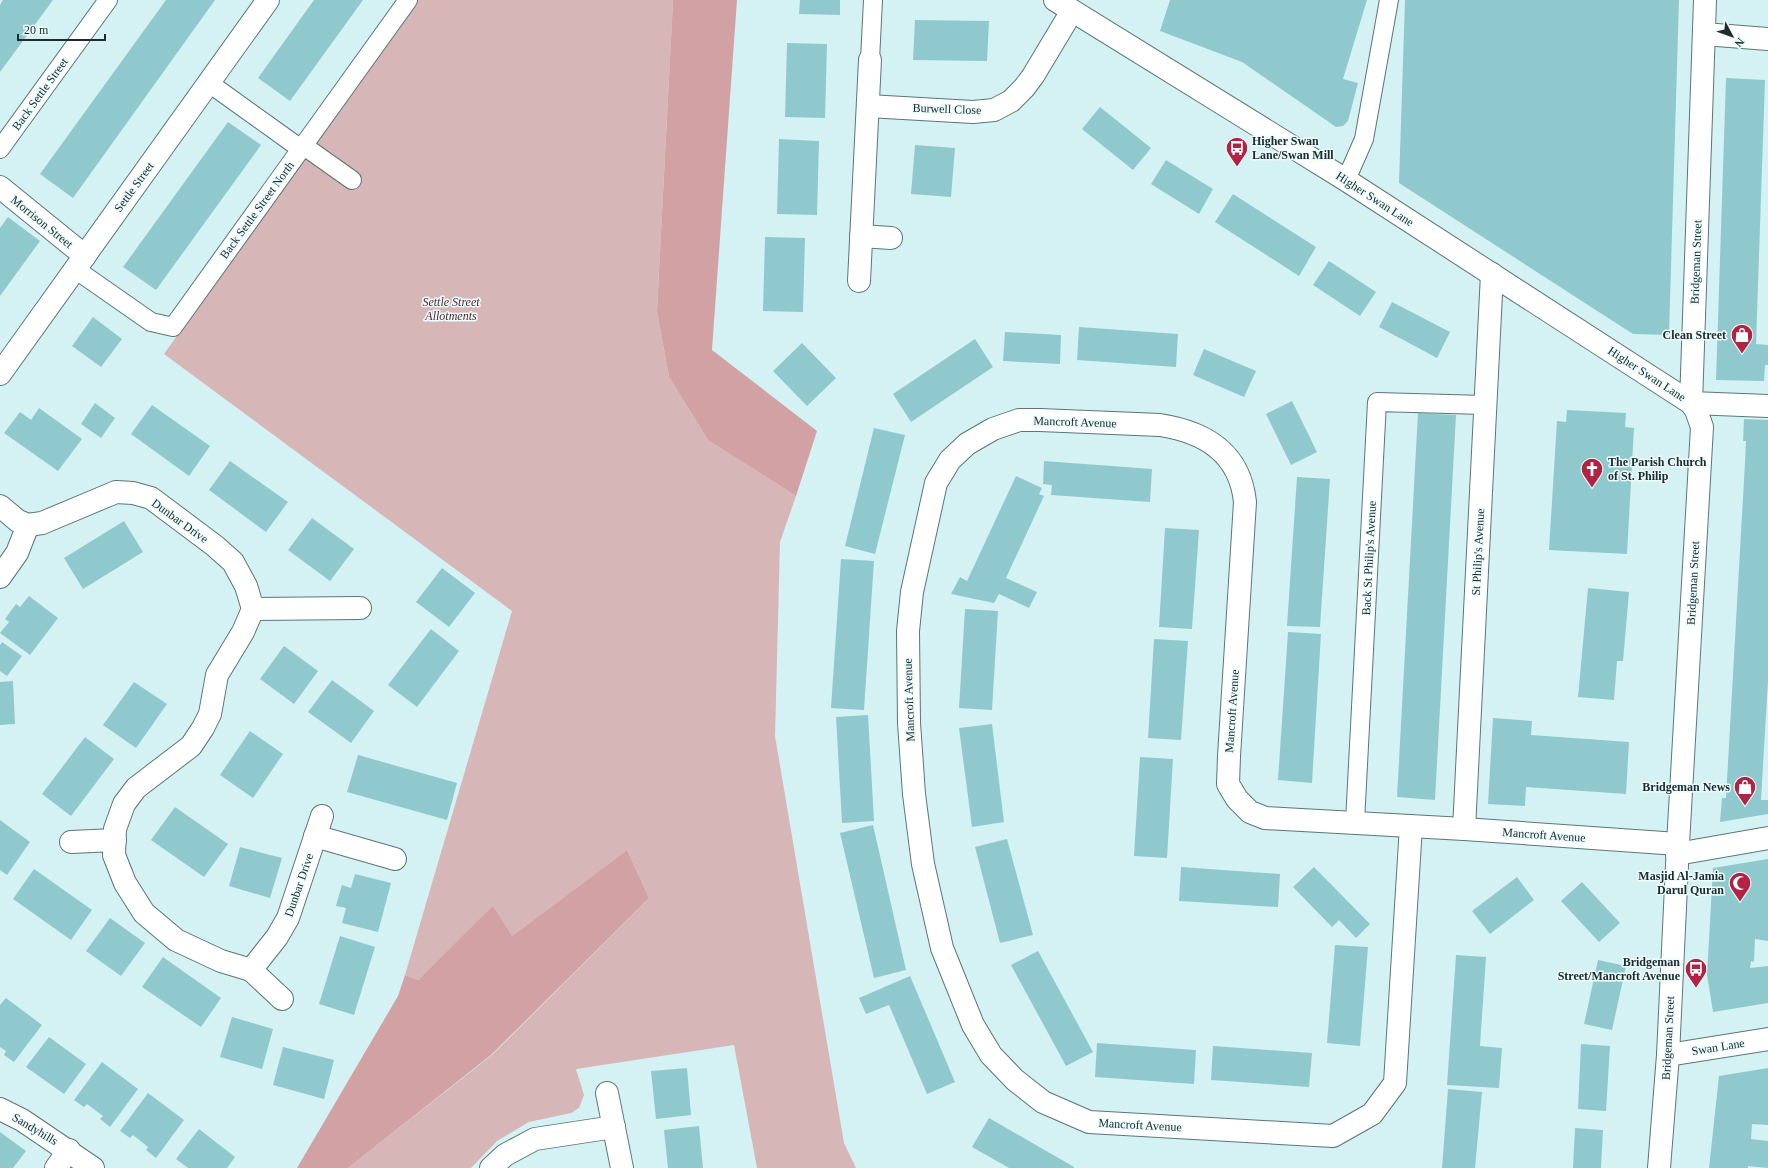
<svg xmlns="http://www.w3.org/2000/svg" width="1768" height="1168" viewBox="0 0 1768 1168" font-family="Georgia,serif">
<rect width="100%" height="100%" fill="#d4f2f4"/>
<!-- green -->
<path fill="#d7b6b8" d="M418,0H673L657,311L669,377L708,440L796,496L780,542L775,736L844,1143L856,1168H757L734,1045L576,1069L584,1095L579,1108L571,1113L529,1122L497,1141L471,1168H348L492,1055L649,898L627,850L512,936L493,907L418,980L405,975L512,611L164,354Z"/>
<!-- forest -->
<g fill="#d2a1a4">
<path d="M673,0H737L712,350L817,431L796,496L708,440L669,377L657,311Z"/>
<path d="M627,850L649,898L491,1055L348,1168H297L398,996L405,975L418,980L493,906L512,936Z"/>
</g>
<!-- building -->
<g fill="#90c9cd">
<path d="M3,0H53L0,72V5Z"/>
<path d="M166,0H215L73,198L40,174Z"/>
<path d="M314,0H363L290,101L258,78Z"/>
<path d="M800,0H840V15L799,14Z"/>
<path d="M1170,0H1367L1343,79L1358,83L1348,121L1343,126L1336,127L1242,62L1160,31Z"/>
<path d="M1405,0H1679L1669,335L1633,334L1399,183Z"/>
<path d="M915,20L989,21L987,61L913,60Z"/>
<path d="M787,43L827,44L825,118L785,117Z"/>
<path d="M1726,78L1765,80L1756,344L1768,345V365H1765L1764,381L1716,380Z"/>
<path d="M1100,107L1151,148L1133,170L1082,129Z"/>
<path d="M228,122L261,145L156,290L123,267Z"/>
<path d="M779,139L819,141L817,215L777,214Z"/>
<path d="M915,145L955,148L951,197L911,194Z"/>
<path d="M1166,160L1213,189L1199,214L1151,184Z"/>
<path d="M1233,194L1316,247L1299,276L1215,222Z"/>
<path d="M8,217L40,241L0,296V228Z"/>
<path d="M765,237L805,238L803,312L763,311Z"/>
<path d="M1329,261L1376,292L1360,316L1313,285Z"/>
<path d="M1392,302L1450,332L1437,358L1379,327Z"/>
<path d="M93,317L122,339L101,367L72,346Z"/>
<path d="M1079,327L1178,334L1176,367L1077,360Z"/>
<path d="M1005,332L1061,335L1060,364L1003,361Z"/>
<path d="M975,339L993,367L911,422L893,394Z"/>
<path d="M802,343L836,378L807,406L773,371Z"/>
<path d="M1204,349L1256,371L1244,397L1193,375Z"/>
<path d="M1292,401L1317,452L1291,465L1266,414Z"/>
<path d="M95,403L115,418L101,438L81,424Z"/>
<path d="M152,405L210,446L189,476L131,434Z"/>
<path d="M39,408L82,439L58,471L4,433L20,412L31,420Z"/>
<path d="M1567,410L1626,413L1625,427L1634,428L1627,554L1549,550L1557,421L1566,422Z"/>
<path d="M1418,413L1456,415L1435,800L1397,797Z"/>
<path d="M1744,419L1768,420V681L1761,800H1768V814L1720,822L1722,798H1726L1745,462L1746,441H1743Z"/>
<path d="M874,428L905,435L875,554L845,546Z"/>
<path d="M230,461L288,502L266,532L209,490Z"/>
<path d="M1044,461L1152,469L1150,502L1051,495L1052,485L1043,484Z"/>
<path d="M1016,476L1042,488L1039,494L1044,496L1006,578L1037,592L1029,608L999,594L994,603L951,594L960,577L967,581Z"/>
<path d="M1297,477L1330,479L1320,627L1287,626Z"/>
<path d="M312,518L354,549L330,581L288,550Z"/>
<path d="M124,521L143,552L83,589L64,558Z"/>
<path d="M1165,528L1199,530L1192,629L1159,627Z"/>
<path d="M841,559L874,561L864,710L831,708Z"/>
<path d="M442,568L475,593L449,627L416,602Z"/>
<path d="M1588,588L1629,592L1623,661H1617L1614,700L1578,697Z"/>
<path d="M29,596L58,618L30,655L0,633L9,622L5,619L16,604L20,607Z"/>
<path d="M965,609L998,611L992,710L959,708Z"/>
<path d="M431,629L459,651L417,707L388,685Z"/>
<path d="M1288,632L1321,634L1312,783L1278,780Z"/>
<path d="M1154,639L1188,641L1181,740L1148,738Z"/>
<path d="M2,642L22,656L7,676L0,671V645Z"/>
<path d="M284,646L318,671L294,704L260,679Z"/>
<path d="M332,680L374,711L351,743L308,712Z"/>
<path d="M13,681L15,724L0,725V682Z"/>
<path d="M134,682L167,704L136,748L103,725Z"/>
<path d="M868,715L874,821L842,823L836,717Z"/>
<path d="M1493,718L1532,721L1531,735L1629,742L1626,794L1526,787L1525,806L1488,804Z"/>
<path d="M992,724L1004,822L972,827L959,728Z"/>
<path d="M250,731L283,754L253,798L220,775Z"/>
<path d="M85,737L114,759L71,816L42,794Z"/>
<path d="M358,755L457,783L447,820L347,792Z"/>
<path d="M1140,757L1173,759L1167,858L1134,856Z"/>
<path d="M175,807L228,844L204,877L151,840Z"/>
<path d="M0,820L30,842L7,875L0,870Z"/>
<path d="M873,825L906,970L874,978L840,833Z"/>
<path d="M1007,839L1033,935L1000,943L975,847Z"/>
<path d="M240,847L282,858L270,898L229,886Z"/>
<path d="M1768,859V941L1755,939L1754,962L1751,961L1750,968L1768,966V1003L1713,1012L1707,975L1713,868Z"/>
<path d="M1181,867L1280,874L1278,907L1179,901Z"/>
<path d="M1314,867L1370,924L1356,938L1339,920L1332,927L1293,887Z"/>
<path d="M34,869L92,910L71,940L13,899Z"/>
<path d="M355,874L391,883L378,932L342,923L346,908L336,906L339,895L342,885L351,888Z"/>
<path d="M1517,877L1534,900L1490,934L1472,911Z"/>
<path d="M1582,882L1620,923L1599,942L1561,901Z"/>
<path d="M110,918L145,943L121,976L86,951Z"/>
<path d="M340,936L375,947L354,1015L319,1004Z"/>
<path d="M1335,945L1368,947L1360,1046L1327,1043Z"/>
<path d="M1038,951L1093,1052L1066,1066L1011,965Z"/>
<path d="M1456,955L1486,957L1480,1046L1502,1048L1499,1088L1447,1085Z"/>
<path d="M163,957L221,998L201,1027L142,987Z"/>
<path d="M1598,960L1626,966L1612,1030L1584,1024Z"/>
<path d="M910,976L955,1082L927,1094L889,1005L866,1014L859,998Z"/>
<path d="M6,998L42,1025L14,1062L4,1055L6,1051L0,1047V1005Z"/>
<path d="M232,1017L273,1029L262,1069L220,1057Z"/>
<path d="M49,1037L86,1064L64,1094L26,1067Z"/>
<path d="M1097,1043L1196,1050L1194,1084L1095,1077Z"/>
<path d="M1581,1044L1610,1046L1606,1111L1578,1109Z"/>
<path d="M1213,1046L1312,1053L1309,1087L1211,1080Z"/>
<path d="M283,1047L334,1060L324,1099L273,1085Z"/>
<path d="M102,1062L138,1089L110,1127L100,1119L103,1116L87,1104L84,1107L74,1100Z"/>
<path d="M687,1068L691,1115L656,1119L651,1071Z"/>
<path d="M1768,1068V1125L1752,1124L1751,1139L1768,1141V1168L1748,1166V1168H1709L1719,1076Z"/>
<path d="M1448,1089L1482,1092L1475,1168H1442Z"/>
<path d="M148,1093L184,1120L156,1158L146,1150L148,1147L133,1135L130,1138L120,1131Z"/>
<path d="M989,1118L1074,1167V1168H1009L972,1147Z"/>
<path d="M699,1126L703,1168H668L664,1130Z"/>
<path d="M1575,1128L1603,1130L1601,1168H1573Z"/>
<path d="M199,1129L235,1157L227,1168H188L176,1159Z"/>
<path d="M0,1132L26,1151L13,1168H0Z"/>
</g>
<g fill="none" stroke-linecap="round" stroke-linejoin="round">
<!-- lane casing -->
<g stroke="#5b7678" stroke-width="20">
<g id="lane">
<path d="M870,60L873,0"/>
<path d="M209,83L301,149"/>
<path d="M304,146L352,180"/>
<path d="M0,149L108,0"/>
<path d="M1346,180L1364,139L1389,0"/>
<path d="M75,269L151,322L173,327L408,0"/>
<path d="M1355,822L1377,402L1485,405"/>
</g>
</g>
<!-- street casing -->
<g stroke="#5b7678" stroke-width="24">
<g id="street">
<path d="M1705,0L1691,403L1768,406"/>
<path d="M1704,34L1768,39"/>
<path d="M868,106L973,112L994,110L1011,101L1024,88L1033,76L1072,11"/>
<path d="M0,187L85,256"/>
<path d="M861,236L891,238"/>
<path d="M859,281L870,60"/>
<path d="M0,374L268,0"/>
<path d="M0,506L18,521L28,525L42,523L116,492L133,493L151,498L215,546L233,562L246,586L253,609L243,632L217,675L210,714L203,728L191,746L136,788L124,804L115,829L114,855L125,883L144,913L176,940L221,961L251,970L282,999"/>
<path d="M0,577L17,553L28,525"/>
<path d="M253,609L360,608"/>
<path d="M1411,826L1395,1083L1372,1114L1333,1136L1089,1122L1043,1102L1015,1080L991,1055L973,1025L942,948L923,864L914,794L909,723L908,631L912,592L936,483L950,460L967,444L993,429L1019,420H1040L1160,425C1205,432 1240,453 1245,502L1229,756L1228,784L1237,799L1250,812L1265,818L1464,829L1678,844"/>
<path d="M1464,829L1492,274"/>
<path d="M315,836L395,859"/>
<path d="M71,842L115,840"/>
<path d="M1677,854L1768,838"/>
<path d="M251,970L277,937L288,918L322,816"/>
<path d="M1668,1055L1768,1039"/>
<path d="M607,1093L622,1168"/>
<path d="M0,1109L22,1120L93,1168"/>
<path d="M56,1168L69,1150"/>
<path d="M491,1168L505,1155L535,1139L614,1127"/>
</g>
</g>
<!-- secondary casing -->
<g stroke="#5b7678" stroke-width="24">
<path id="secondary" d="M1055,0L1346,180L1691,403L1696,410L1702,427L1678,844L1668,1055L1659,1168"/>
</g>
<!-- lane -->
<use href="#lane" stroke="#fff" stroke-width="18"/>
<!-- street -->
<use href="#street" stroke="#fff" stroke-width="22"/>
<!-- secondary -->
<use href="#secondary" stroke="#fff" stroke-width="22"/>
</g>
<!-- icons -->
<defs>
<g id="bus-pin" transform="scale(1.15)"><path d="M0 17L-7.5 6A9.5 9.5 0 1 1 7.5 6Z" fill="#b42243" stroke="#ebfdfe"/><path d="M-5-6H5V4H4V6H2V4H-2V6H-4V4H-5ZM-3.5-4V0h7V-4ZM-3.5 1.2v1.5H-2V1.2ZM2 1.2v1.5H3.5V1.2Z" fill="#fff"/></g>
<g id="shop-pin" transform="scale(1.15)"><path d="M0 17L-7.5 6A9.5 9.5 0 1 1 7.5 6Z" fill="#b42243" stroke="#ebfdfe"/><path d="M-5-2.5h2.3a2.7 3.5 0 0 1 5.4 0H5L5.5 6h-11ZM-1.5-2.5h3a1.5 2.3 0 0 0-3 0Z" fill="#fff"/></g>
<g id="church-pin" transform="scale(1.15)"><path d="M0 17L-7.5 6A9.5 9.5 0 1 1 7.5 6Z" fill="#b42243" stroke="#ebfdfe"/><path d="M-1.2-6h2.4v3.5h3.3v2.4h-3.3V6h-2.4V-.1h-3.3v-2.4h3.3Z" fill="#fff"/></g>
<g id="mosque-pin" transform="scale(1.15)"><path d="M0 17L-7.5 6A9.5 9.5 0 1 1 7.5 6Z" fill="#b42243" stroke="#ebfdfe"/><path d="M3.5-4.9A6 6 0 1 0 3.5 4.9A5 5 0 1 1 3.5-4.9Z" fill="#fff"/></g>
</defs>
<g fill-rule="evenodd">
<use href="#bus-pin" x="1237" y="148"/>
<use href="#shop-pin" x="1742" y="335"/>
<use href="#church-pin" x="1592" y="469"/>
<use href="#shop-pin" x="1745" y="787"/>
<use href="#mosque-pin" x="1740" y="883"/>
<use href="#bus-pin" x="1696" y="969"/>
</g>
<g text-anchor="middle" stroke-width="3" stroke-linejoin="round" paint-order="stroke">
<!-- street labels -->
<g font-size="12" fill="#202b2c" stroke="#ebfdfe">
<text transform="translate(40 94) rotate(-54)" y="4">Back Settle Street</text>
<text transform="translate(947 109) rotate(2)" y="4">Burwell Close</text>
<text transform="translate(134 187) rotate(-54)" y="4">Settle Street</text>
<text transform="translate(1375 199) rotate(33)" y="4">Higher Swan Lane</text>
<text transform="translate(257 210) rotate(-54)" y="4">Back Settle Street North</text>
<text transform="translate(42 222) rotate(39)" y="4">Morrison Street</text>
<text transform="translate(1696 262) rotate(-88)" y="4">Bridgeman Street</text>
<text transform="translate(1647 374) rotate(33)" y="4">Higher Swan Lane</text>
<text transform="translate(1075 422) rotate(2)" y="4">Mancroft Avenue</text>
<text transform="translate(180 521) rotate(36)" y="4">Dunbar Drive</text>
<text transform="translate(1478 552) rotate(-87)" y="4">St Philip's Avenue</text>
<text transform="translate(1369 558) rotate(-87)" y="4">Back St Philip's Avenue</text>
<text transform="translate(1693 583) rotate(-87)" y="4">Bridgeman Street</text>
<text transform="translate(909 700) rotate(-92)" y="4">Mancroft Avenue</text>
<text transform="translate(1232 711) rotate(-86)" y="4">Mancroft Avenue</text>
<text transform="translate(1544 835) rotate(4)" y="4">Mancroft Avenue</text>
<text transform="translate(299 885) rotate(-71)" y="4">Dunbar Drive</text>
<text transform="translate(1668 1038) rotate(-87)" y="4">Bridgeman Street</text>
<text transform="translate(1718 1047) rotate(-9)" y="4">Swan Lane</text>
<text transform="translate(1140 1125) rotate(3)" y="4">Mancroft Avenue</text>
<text transform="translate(35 1129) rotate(31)" y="4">Sandyhills</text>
</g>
<!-- poi labels -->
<g font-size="12" font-weight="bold" fill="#202b2c" stroke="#ebfdfe" text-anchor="end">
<text x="1252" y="145" text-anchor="start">Higher Swan<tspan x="1252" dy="14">Lane/Swan Mill</tspan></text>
<text x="1726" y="339">Clean Street</text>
<text x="1608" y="466" text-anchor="start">The Parish Church<tspan x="1608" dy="14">of St. Philip</tspan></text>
<text x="1730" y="791">Bridgeman News</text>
<text x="1724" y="880">Masjid Al-Jamia<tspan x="1724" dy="14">Darul Quran</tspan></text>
<text x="1680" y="966">Bridgeman<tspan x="1680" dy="14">Street/Mancroft Avenue</tspan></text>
</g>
<!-- park labels -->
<g font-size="12" font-style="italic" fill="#581c25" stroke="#ebfdfe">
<text x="451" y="306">Settle Street<tspan x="451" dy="14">Allotments</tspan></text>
</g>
</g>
<!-- north arrow -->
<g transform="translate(1732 36) rotate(131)" stroke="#ebfdfe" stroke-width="3" paint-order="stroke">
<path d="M0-3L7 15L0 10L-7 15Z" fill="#202b2c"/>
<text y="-6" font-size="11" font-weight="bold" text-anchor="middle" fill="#202b2c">N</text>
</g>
<!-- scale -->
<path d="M18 34v6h87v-6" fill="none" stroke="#202b2c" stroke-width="2"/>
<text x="24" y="34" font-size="12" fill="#202b2c" stroke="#ebfdfe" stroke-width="3" paint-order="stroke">20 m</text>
</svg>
